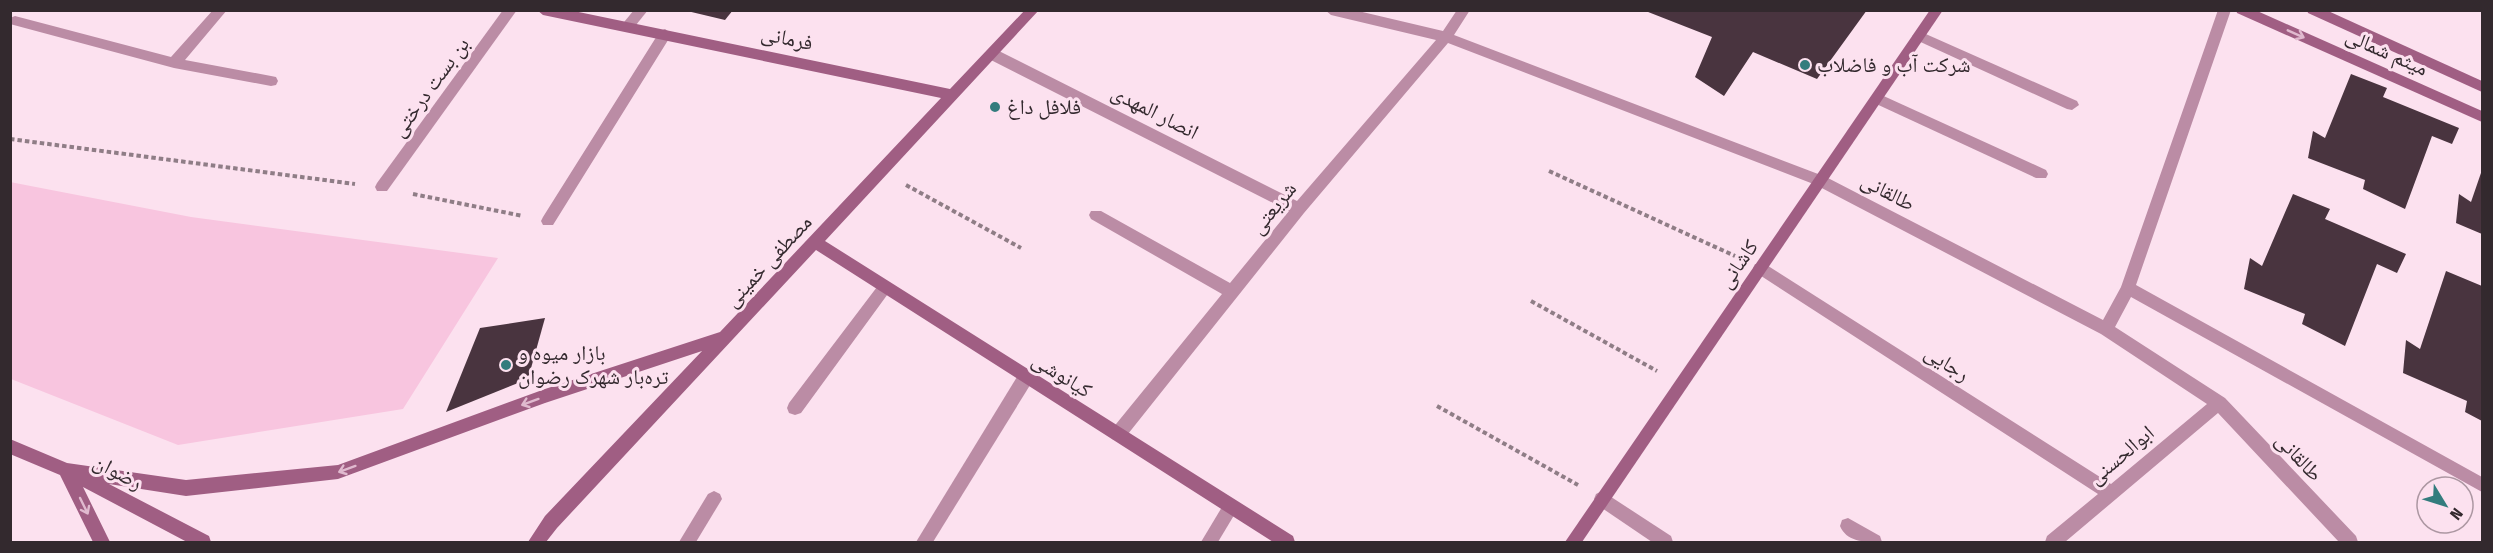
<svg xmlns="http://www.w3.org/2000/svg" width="2493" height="553" viewBox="0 0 2493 553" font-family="'Fira Sans Condensed','Noto Naskh Arabic',sans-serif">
<rect width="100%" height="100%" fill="#fce1ef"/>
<!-- green -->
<path fill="#f8c5df" d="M10,182L191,217L498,258L403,409L178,445L11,379Z"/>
<!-- building -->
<g fill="#49343f">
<path d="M683,10H733L725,20Z"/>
<path d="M1643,10H1867L1817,79L1753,52L1724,96L1695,77L1712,37Z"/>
<path d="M2351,74L2387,88L2383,97L2459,128L2452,144L2432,136L2405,209L2363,189L2365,180L2308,158L2313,131L2325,138Z"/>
<path d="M2482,170V234L2456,223L2459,194L2471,202Z"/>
<path d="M2293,194L2330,209L2325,219L2406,254L2397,273L2377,264L2345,346L2302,324L2305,314L2244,289L2250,258L2262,266Z"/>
<path d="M2446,271L2482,286V421L2465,412L2467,401L2403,373L2406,340L2420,349Z"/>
<path d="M545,318L528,379L446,412L480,328Z"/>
</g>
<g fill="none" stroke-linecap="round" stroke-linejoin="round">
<!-- path -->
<g stroke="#8f7d86" stroke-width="4" stroke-dasharray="4.5 3" stroke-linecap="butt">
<path d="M10,139L355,184"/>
<path d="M1549,171L1735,256"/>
<path d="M906,185L1021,248"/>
<path d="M413,194L523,216"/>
<path d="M1531,301L1657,371"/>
<path d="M1437,406L1578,485"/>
</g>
<!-- street -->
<g fill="#bb8ca5" fill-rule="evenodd">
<path d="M213,10H227L185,60L271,76L276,77L278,81L276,85L271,86L174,68L10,24V18L15,16L171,57Z"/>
<path d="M503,10H517L387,191H377L375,187L377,183Z"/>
<path d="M634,10H648L632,30H622L620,27Z"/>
<path d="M1325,10H1354L1443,31L1457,10H1470L1454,35L1826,177L2103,320L2121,287L2218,10H2231L2136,285L2482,477V492L2131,297L2115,327L2225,398L2356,536L2358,542H2339L2218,413L2065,542H2045L2047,536L2098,494L1755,272L1753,268L1755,264H1765L2111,484L2207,404L2101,334L1816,185L1448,43L1304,213L1124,439L1118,441L1112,439L1110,434L1112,429L1222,294L1091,219L1089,215L1091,211H1101L1230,283L1289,211L987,58L985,54L992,49L997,50L1297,201L1436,40L1331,15Z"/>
<path d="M665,29L672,34L670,37L553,225H543L541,221L543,217L660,31Z"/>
<path d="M1919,31L2077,101L2079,105L2072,110L2067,109L1914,39L1912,36Z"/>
<path d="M1877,93L2046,170L2048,174L2046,178H2036L1872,102L1870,98Z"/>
<path d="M885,281L890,283L893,287L890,291L801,413L795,415L789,413L787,408L789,403L880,283Z"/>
<path d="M1026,370L1032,372L1034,377L1032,382L933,542H916L1020,372Z"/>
<path d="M714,491L720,494L722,499L696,542H679L708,494Z"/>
<path d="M1602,491L1671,536L1673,542H1652L1596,504L1594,499L1596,494Z"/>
<path d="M1231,499L1237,502L1239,507L1218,542H1201L1225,502Z"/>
<path d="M1848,518L1880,536L1882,542C1867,542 1847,543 1840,526L1842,520Z"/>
</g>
<!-- secondary -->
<g fill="#a05e83" fill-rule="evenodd">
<path d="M537,10H569L950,89L1025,10H1039L825,241L1293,536L1295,542H1273L816,250L557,528L546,542H528L545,516L702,351L545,403L338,479L186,496L109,484L209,536L211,542H187L83,487L110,542H93L60,475L10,454V439L67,463L186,480L338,465L545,389L720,332L941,98L543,15Z"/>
<path d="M1930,10H1943L1582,542H1565Z"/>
<path d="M2236,10H2255L2482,111V122L2237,13Z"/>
<path d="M2307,10H2326L2482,81V92L2308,13Z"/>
</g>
</g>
<!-- one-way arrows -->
<defs><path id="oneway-shaft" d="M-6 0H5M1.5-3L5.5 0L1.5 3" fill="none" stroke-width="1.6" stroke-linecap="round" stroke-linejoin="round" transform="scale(1.5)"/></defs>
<g stroke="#e0bacf">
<use href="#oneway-shaft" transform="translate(2296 34) rotate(24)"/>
<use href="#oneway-shaft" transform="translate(530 402) rotate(160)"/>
<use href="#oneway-shaft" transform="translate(347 469) rotate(160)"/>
<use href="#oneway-shaft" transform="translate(84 506) rotate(64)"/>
</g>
<!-- markers -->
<g fill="#337c7d" stroke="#fce1ef" stroke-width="2">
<circle cx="1805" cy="65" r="6"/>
<circle cx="995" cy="107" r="6"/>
<circle cx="506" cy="365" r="6"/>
</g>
<g text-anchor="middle" stroke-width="6" stroke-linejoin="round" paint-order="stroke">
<!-- street labels -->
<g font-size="21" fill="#33292e" stroke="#fce1ef">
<text transform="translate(787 38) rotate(12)" y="7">فرمانی</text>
<text transform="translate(2387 52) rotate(24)" y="7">میثم شمالی</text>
<text transform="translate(430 87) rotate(-54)" y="7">بن بست درختی</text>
<text transform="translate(1155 112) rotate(27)" y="7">انصار المهدی</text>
<text transform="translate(1888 192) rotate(28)" y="7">طالقانی</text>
<text transform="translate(1273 208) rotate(-51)" y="7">شریعتی</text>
<text transform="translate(768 261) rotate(-47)" y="7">مصطفی خمینی</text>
<text transform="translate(1738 264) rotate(-55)" y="7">کاشانی</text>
<text transform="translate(1947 363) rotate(33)" y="7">رجایی</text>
<text transform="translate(1062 375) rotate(32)" y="7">کیانوشی</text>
<text transform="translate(2121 455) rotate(-40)" y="7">ابوالحسنی</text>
<text transform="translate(2299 457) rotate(47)" y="7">طالقانی</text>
<text transform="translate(118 472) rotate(28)" y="7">رضوان</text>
</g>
<!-- poi labels -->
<g font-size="21" fill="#33292e" stroke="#fce1ef" text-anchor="start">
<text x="1817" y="72">شرکت آب و فاضلاب</text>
<text x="1007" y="114">فلافل داغ</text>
<text x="518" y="360">بازار میوه و<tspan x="518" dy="24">تره‌بار شهرک رضوان</tspan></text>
</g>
</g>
<!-- border -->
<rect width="2493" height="553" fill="none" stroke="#33292e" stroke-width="24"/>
<!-- north arrow -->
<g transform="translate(2445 505) rotate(128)"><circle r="28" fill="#fce1ef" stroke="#ac97a2" stroke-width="1.5"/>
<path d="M0-4.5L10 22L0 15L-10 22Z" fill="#337c7d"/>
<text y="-9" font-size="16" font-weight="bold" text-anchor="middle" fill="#33292e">N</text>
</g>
</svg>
